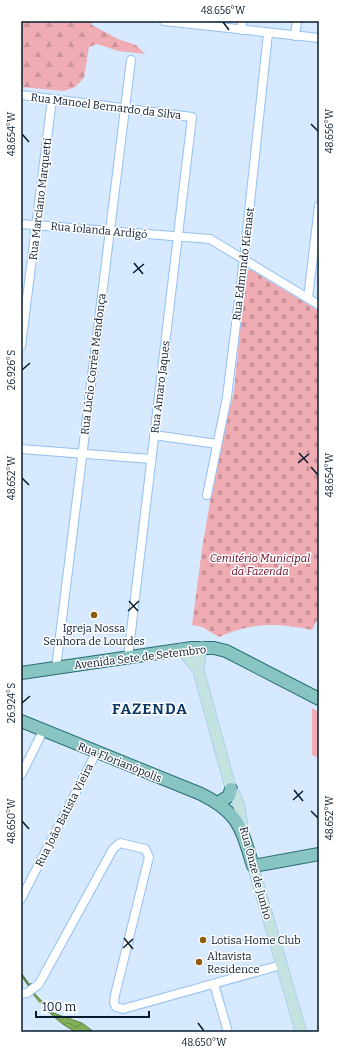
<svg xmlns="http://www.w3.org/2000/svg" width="340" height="1053" viewBox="0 0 340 1053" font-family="Bitter,serif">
<defs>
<pattern id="forest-firs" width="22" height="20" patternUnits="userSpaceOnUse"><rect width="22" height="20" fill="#efacb3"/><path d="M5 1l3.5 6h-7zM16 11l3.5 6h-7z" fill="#cc939a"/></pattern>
<pattern id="cemetery-stones" width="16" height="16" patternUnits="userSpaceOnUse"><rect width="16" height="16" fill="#efacb3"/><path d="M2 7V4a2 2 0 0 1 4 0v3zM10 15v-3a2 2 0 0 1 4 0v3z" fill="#cc939a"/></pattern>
<pattern id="water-waves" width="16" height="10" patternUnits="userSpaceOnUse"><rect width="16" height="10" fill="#80af55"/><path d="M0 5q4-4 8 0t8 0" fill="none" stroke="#678e47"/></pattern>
</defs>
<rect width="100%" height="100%" fill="#d6e9ff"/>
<!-- green -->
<path fill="#efacb3" d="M312,708L319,712V758L312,755Z"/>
<!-- forest -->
<path fill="url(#forest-firs)" d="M21,21H91L92,25L118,39L136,45L145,54L118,51L97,44L89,47L84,78L75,87L64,91L21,87Z"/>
<!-- cemetery -->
<path fill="url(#cemetery-stones)" d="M246,270H251L319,311V616L312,630C275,623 254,622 219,637L202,627L192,625L202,549L218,455L234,392Z"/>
<!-- water -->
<path fill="url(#water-waves)" stroke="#5c8249" d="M31,983L35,994L53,1013L82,1023L94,1032C89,1032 83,1033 78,1032C63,1029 35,1000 28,986Z"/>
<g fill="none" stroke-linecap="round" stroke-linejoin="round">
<!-- stream -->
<path stroke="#5c8249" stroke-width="2.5" d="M21,974L31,988"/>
<!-- street casing -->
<g stroke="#92c0f4" stroke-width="10">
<g id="street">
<path d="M164,21L319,38"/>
<path d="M242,30V21"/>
<path d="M295,36L297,21"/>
<path d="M21,95L192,117L128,657"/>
<path d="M21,224L210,239L319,305"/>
<path d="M308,298L319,206"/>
<path d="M21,346L52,99"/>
<path d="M154,435L217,444"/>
<path d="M21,449L151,459"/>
<path d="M207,495L227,397L244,259L268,33"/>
<path d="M56,668L131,60"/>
<path d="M21,775L43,731"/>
<path d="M21,899L96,753"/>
<path d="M214,984L228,1032"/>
<path d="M21,994L27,993L39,984L113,849L120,843L145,849L149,857L115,995L114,1002L116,1007L123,1009L281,965"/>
</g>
</g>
<!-- secondary casing -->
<g stroke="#92c0f4" stroke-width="12">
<g id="secondary">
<path d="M181,649L198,669L231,789C240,801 241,814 242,829"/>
<path d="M198,669L202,647"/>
<path d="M253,866L301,1032"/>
</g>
</g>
<!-- primary casing -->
<g stroke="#286f73" stroke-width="14">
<g id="primary">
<path d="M21,673L192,648H214L226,651L319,699"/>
<path d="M21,721L201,794C239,813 241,827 253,866L319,854"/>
<path d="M218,803L229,796L231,789"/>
</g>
</g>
<!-- street -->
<use href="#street" stroke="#fff" stroke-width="8"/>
<!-- secondary -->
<use href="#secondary" stroke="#c3e2e0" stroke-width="11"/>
<!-- primary -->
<use href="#primary" stroke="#88c4c2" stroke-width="12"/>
</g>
<!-- ticks -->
<path fill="none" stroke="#091a2d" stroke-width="1.5" d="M223,22L229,30M311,124L318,131M22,134L29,142M134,263L143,274M133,273L144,264M22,370L30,363M299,453L308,463M298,463L309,454M311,467L318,475M22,478L29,485M129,601L138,611M128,611L139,601M22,703L30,696M294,790L303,801M293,800L303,791M311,811L318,818M22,821L29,829M124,938L133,949M123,948L133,939M198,1023L204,1031"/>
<!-- markers -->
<g fill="#8f5d0c" stroke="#fff" stroke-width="1.5">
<circle cx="94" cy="615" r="4"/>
<circle cx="203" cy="940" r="4"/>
<circle cx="199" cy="962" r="4"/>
</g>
<g text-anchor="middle" stroke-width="3" stroke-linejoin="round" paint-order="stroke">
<!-- street labels -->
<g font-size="11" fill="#091a2d" stroke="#fff">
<text transform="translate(106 106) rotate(7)" y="4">Rua Manoel Bernardo da Silva</text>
<text transform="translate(40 199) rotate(-83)" y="4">Rua Marciano Marquetti</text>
<text transform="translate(99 230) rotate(5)" y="4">Rua Iolanda Ardigó</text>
<text transform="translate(243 264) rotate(-83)" y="4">Rua Edmundo Kienast</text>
<text transform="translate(93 364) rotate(-83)" y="4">Rua Lúcio Corrêa Mendonça</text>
<text transform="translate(160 387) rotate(-83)" y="4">Rua Amaro Jaques</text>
<text transform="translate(140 657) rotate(-7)" y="4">Avenida Sete de Setembro</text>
<text transform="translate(120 762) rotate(22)" y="4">Rua Florianópolis</text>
<text transform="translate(64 815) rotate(-63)" y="4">Rua João Batista Vieira</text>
<text transform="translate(256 873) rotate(75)" y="4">Rua Onze de Junho</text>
</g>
<!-- park labels -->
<g font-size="11" font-style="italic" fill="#6a0726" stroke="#fff">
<text x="260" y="562">Cemitério Municipal<tspan x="260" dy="13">da Fazenda</tspan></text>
</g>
<!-- poi labels -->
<g font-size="11" fill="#091a2d" stroke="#fff" text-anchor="start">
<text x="94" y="632" text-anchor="middle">Igreja Nossa<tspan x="94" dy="13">Senhora de Lourdes</tspan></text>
<text x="211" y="944">Lotisa Home Club</text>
<text x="207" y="960">Altavista<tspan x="207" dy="13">Residence</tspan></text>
</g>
<!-- district labels -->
<g font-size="15" font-weight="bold" letter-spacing="1" fill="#07355f" stroke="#fff">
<text x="150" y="714">FAZENDA</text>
</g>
</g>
<!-- border -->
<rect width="340" height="1053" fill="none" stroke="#ffffff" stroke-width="44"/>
<!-- scale -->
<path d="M36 1011v6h113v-6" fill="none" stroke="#091a2d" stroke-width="2"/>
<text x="42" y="1011" font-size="12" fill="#091a2d" stroke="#ffffff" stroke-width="3" paint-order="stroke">100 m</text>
<rect x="22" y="22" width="296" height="1009" fill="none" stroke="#091a2d" stroke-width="1.5"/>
<g font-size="10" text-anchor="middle" fill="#091a2d">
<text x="223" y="14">48.656°W</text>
<text transform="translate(329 131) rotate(-90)" y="4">48.656°W</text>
<text transform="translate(11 134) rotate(-90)" y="4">48.654°W</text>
<text transform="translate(11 370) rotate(-90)" y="4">26.926°S</text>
<text transform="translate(329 475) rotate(-90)" y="4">48.654°W</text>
<text transform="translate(11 478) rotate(-90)" y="4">48.652°W</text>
<text transform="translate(11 703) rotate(-90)" y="4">26.924°S</text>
<text transform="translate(329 818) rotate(-90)" y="4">48.652°W</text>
<text transform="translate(11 821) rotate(-90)" y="4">48.650°W</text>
<text x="204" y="1046">48.650°W</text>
</g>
</svg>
